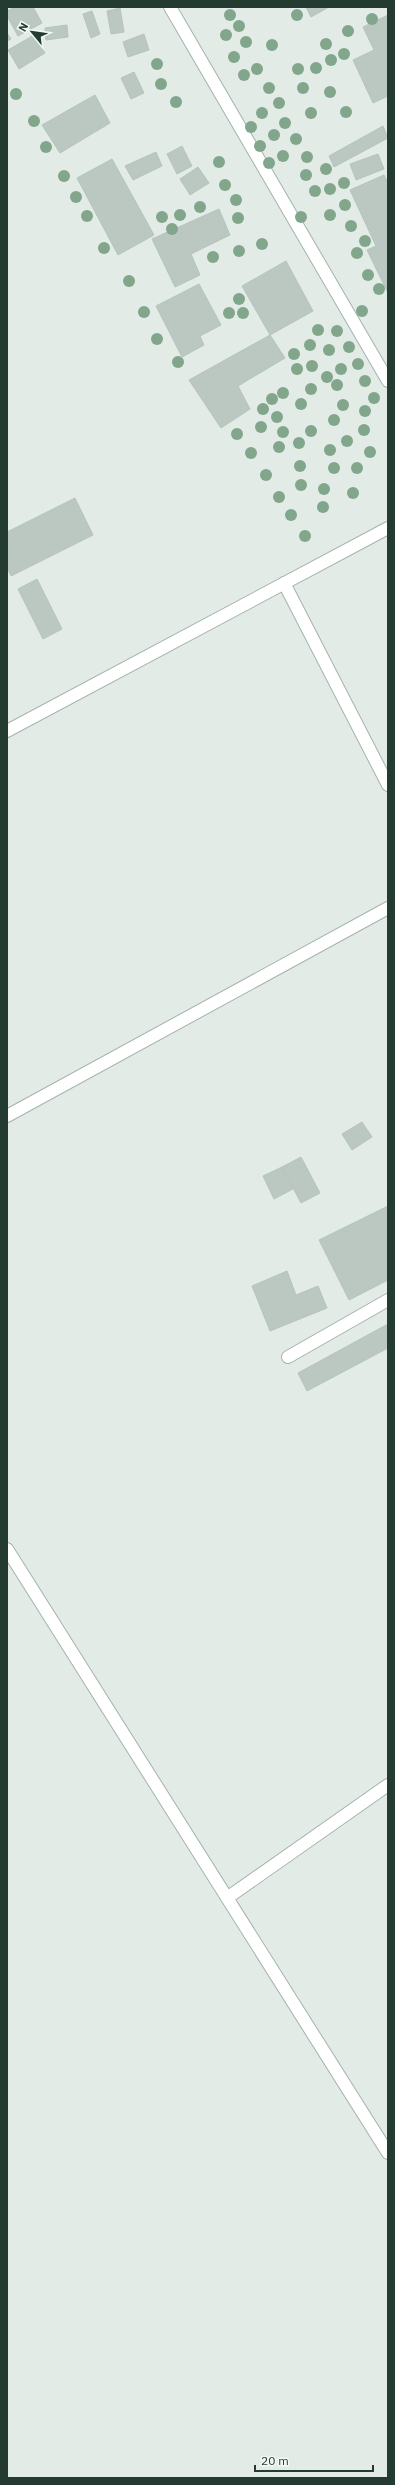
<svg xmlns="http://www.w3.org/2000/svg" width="395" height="2485" viewBox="0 0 395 2485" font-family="'IBM Plex Sans',sans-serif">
<rect width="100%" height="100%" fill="#e2ebe6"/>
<!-- building -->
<g fill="#bbc8c2" stroke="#b5c4bc">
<path d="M15,7H33L42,23L18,36L7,16V11Z"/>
<path d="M306,7H329L311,17Z"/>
<path d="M120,8L124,32L111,34L107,11Z"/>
<path d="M92,11L100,34L91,38L83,14Z"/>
<path d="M388,15V96L373,103L353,60L374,50L363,27Z"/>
<path d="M67,25L68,37L46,40L45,28Z"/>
<path d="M7,33L11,39L7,41Z"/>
<path d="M144,34L149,50L128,57L123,42Z"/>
<path d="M34,35L45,53L19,69L8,50Z"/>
<path d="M134,72L144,93L131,99L121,78Z"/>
<path d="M95,95L110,123L60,153L42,125Z"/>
<path d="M383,126L388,138L334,167L329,156Z"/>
<path d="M182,146L192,166L177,174L167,154Z"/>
<path d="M156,152L162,166L133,180L125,166Z"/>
<path d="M378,154L384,169L356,180L350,164Z"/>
<path d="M112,159L154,235L118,255L77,178Z"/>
<path d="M198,167L209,183L190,195L180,179Z"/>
<path d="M384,175L388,183V293L367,250L376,246L350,190Z"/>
<path d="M219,209L230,235L191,254L200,275L175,287L152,239Z"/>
<path d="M286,261L313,311L270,335L242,286Z"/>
<path d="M199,284L221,325L200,336L204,345L182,357L156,306Z"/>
<path d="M270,335L285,358L238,386L250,409L221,428L189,380Z"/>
<path d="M75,498L93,535L11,576L7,567V532Z"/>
<path d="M37,579L62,629L43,639L18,589Z"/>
<path d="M362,1122L372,1137L352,1150L342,1134Z"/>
<path d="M301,1157L320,1193L301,1203L282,1167Z"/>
<path d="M282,1167L293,1189L274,1199L263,1176Z"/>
<path d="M388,1206V1280L349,1300L319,1240Z"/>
<path d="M287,1271L296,1295L318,1286L327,1308L270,1331L252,1286Z"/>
<path d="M388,1324V1348L307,1391L298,1373Z"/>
</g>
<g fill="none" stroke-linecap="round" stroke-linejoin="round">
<!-- minor casing -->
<g stroke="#a5b3ac" stroke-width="14">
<g id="minor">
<path d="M170,7L388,381"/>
<path d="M284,583L388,785"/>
<path d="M7,731L388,528"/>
<path d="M7,1116L388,908"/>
<path d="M288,1357L388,1300"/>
<path d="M7,1549L388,2153"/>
<path d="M227,1898L388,1785"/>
</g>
</g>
<!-- minor -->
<use href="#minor" stroke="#fff" stroke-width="12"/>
</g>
<!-- trees -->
<g fill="#81a68c">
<circle cx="230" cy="15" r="6"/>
<circle cx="297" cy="15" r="6"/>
<circle cx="372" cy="19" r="6"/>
<circle cx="239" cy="26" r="6"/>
<circle cx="348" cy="31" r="6"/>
<circle cx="226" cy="35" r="6"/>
<circle cx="246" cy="42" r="6"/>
<circle cx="326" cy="44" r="6"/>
<circle cx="272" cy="45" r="6"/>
<circle cx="344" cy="54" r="6"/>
<circle cx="234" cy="57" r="6"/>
<circle cx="331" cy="60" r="6"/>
<circle cx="157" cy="64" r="6"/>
<circle cx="316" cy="68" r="6"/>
<circle cx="257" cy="69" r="6"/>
<circle cx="298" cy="69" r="6"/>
<circle cx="244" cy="75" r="6"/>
<circle cx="161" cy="84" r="6"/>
<circle cx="269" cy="88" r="6"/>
<circle cx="303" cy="88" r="6"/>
<circle cx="330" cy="92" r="6"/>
<circle cx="16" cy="94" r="6"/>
<circle cx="176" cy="102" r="6"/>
<circle cx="279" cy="103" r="6"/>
<circle cx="346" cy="112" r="6"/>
<circle cx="262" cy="113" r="6"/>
<circle cx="311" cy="113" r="6"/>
<circle cx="34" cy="121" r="6"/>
<circle cx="285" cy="123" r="6"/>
<circle cx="251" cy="127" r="6"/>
<circle cx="274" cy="135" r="6"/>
<circle cx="296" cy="139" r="6"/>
<circle cx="260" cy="146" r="6"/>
<circle cx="46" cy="147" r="6"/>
<circle cx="283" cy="156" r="6"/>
<circle cx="307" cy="157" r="6"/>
<circle cx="219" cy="162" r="6"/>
<circle cx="269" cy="163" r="6"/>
<circle cx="326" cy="169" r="6"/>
<circle cx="306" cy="175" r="6"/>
<circle cx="64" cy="176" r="6"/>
<circle cx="344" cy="183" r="6"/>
<circle cx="225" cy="185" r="6"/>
<circle cx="330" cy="189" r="6"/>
<circle cx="315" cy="191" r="6"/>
<circle cx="76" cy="197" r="6"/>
<circle cx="236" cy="200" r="6"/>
<circle cx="345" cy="205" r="6"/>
<circle cx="200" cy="207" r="6"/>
<circle cx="180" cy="215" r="6"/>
<circle cx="330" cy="215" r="6"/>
<circle cx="87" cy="216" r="6"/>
<circle cx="162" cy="217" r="6"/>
<circle cx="301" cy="217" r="6"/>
<circle cx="238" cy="218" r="6"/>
<circle cx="351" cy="226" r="6"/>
<circle cx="172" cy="229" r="6"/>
<circle cx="365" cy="241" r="6"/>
<circle cx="262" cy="244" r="6"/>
<circle cx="104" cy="248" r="6"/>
<circle cx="239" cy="251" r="6"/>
<circle cx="357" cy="253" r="6"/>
<circle cx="213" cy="257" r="6"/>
<circle cx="368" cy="275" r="6"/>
<circle cx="129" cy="281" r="6"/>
<circle cx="379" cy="289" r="6"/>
<circle cx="239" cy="299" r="6"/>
<circle cx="362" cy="311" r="6"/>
<circle cx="144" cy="312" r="6"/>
<circle cx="229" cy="313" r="6"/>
<circle cx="243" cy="313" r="6"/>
<circle cx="318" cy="330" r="6"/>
<circle cx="337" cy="331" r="6"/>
<circle cx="157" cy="339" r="6"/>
<circle cx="310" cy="345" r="6"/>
<circle cx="349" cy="347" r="6"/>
<circle cx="329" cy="350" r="6"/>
<circle cx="294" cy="354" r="6"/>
<circle cx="178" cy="362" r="6"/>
<circle cx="358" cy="364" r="6"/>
<circle cx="312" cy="366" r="6"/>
<circle cx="297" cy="369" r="6"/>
<circle cx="341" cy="369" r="6"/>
<circle cx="327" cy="377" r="6"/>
<circle cx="365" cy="381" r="6"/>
<circle cx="337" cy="385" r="6"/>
<circle cx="311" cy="389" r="6"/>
<circle cx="283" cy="393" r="6"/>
<circle cx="374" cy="398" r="6"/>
<circle cx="272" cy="399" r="6"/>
<circle cx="301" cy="404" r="6"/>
<circle cx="343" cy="405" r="6"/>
<circle cx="263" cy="409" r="6"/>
<circle cx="365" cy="411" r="6"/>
<circle cx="277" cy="417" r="6"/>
<circle cx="334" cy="420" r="6"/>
<circle cx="261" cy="427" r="6"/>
<circle cx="364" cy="430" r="6"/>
<circle cx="311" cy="431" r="6"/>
<circle cx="283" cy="432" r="6"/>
<circle cx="237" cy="434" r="6"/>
<circle cx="347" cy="441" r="6"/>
<circle cx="299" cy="443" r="6"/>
<circle cx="279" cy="447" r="6"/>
<circle cx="330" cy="450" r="6"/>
<circle cx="370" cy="452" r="6"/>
<circle cx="251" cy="453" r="6"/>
<circle cx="300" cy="466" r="6"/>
<circle cx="334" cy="468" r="6"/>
<circle cx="357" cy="468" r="6"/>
<circle cx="266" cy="475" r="6"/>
<circle cx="301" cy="485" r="6"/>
<circle cx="324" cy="489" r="6"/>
<circle cx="353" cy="493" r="6"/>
<circle cx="279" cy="497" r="6"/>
<circle cx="323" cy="507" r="6"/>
<circle cx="291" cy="515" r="6"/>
<circle cx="305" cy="536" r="6"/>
</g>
<!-- border -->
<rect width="395" height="2485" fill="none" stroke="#243b32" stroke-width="16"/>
<!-- north arrow -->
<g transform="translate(32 32) rotate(299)" stroke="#f2f8f4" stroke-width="3" paint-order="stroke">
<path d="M0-3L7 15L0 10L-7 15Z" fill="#243b32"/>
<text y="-6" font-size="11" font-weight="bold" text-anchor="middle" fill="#243b32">N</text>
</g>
<!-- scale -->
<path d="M255 2465v6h118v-6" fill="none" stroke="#243b32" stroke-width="2"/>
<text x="261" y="2465" font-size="12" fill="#243b32" stroke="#f2f8f4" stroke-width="3" paint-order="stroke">20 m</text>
</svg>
